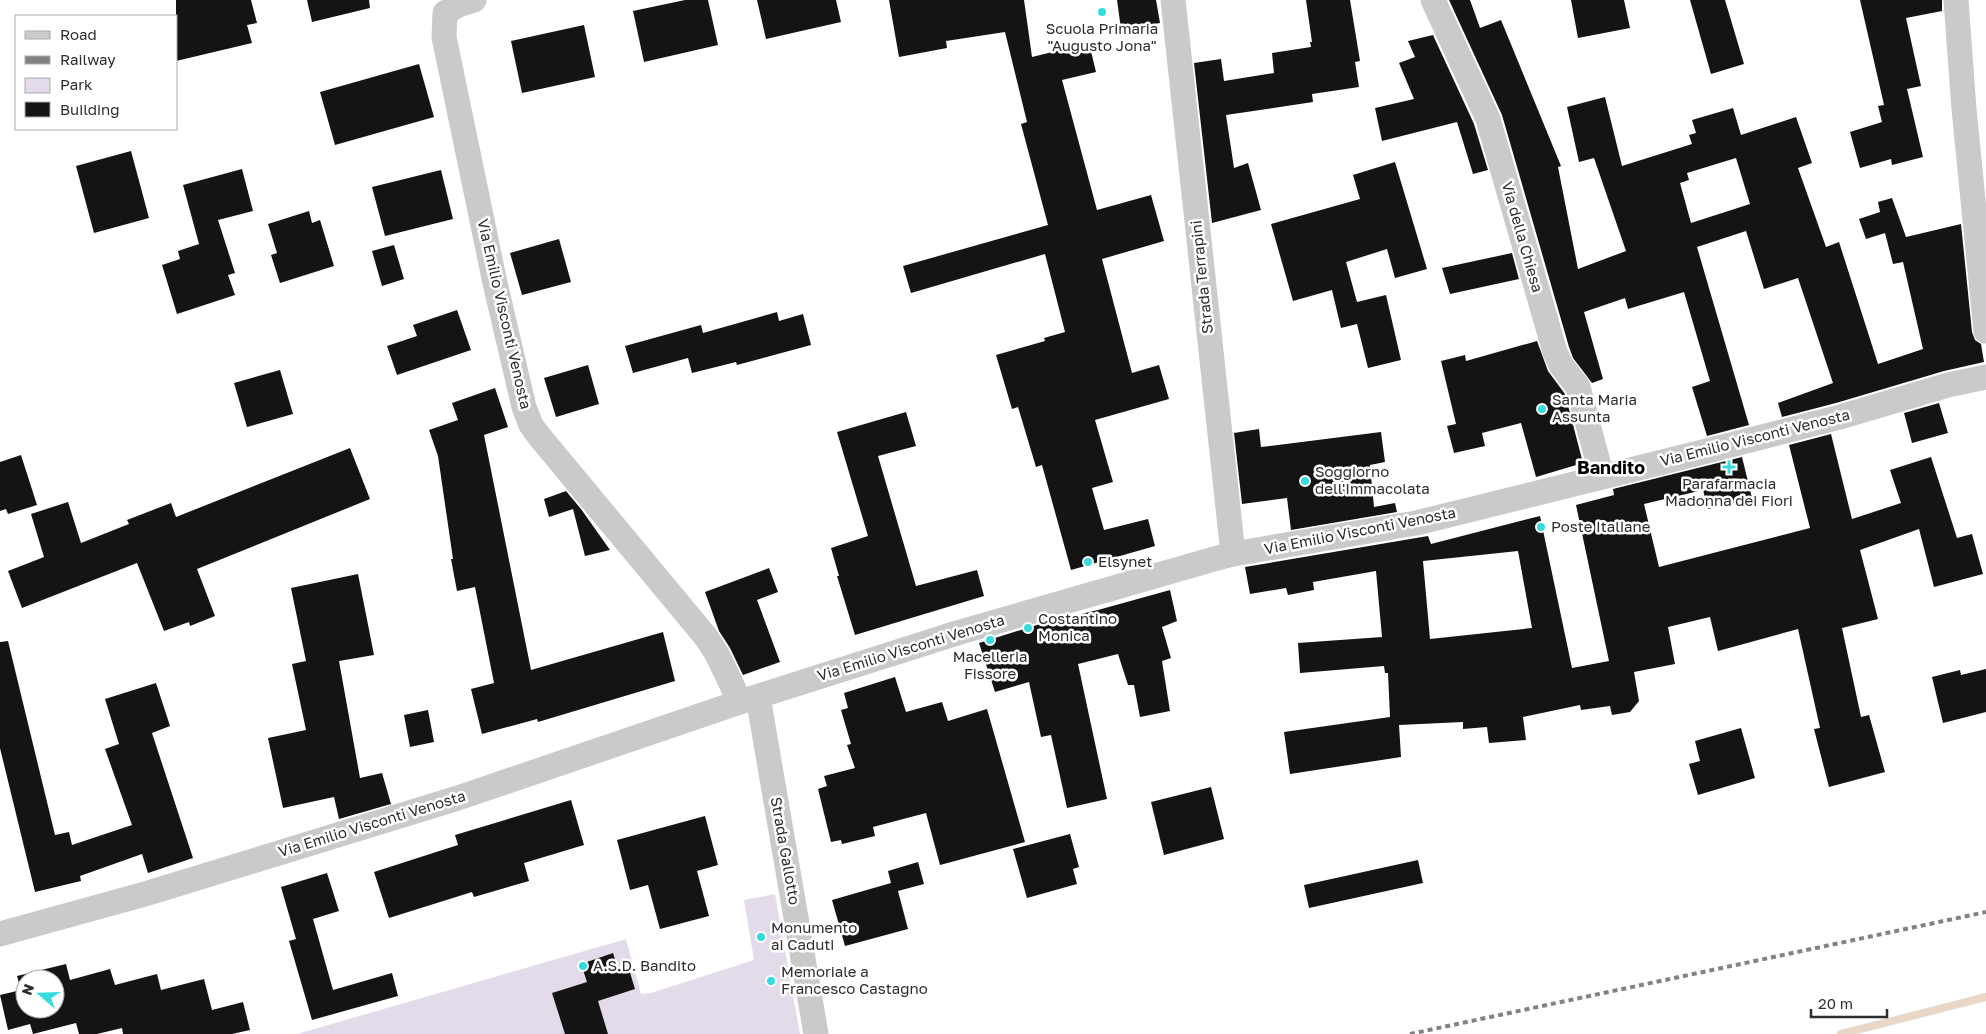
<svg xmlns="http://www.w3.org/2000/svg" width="1986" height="1034" viewBox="0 0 1986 1034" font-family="'Golos Text',sans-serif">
<rect width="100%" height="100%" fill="#fff"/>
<!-- green -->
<path fill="#e4dbea" d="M775,894L800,1034H297L626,939L641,994L651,993L754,960L744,900Z"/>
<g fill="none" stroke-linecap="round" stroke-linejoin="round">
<!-- stream -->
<path stroke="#e9d8c8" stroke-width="8" d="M1841,1034L1986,997"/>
</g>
<!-- building -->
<g fill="#141414" fill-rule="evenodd">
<path d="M176,0H251L257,23L247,25L252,43L176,61Z"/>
<path d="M307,0H369L370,8L312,22Z"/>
<path d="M685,0H708L718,45L644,62L633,11Z"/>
<path d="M757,0H836L841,22L766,39Z"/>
<path d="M889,0H1024L1032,57L1089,43L1096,72L1062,80L1097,210L1151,195L1164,241L1102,259L1132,373L1159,365L1169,399L1095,420L1113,482L1092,488L1104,530L1148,519L1155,546L1071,570L1042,465L1036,467L1018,407L1012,409L996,355L1045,341L1044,338L1065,332L1045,254L911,293L903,266L1048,225L1021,124L1027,122L1005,32L946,41L947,48L899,57Z"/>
<path d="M1117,0H1156L1160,23L1121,29Z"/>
<path d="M1306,0H1350L1360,61L1355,62L1359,87L1312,94L1313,102L1226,115L1234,168L1248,163L1261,210L1212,223L1194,63L1221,59L1224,81L1274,73L1272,53L1311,47L1310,42H1312Z"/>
<path d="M1449,0H1470L1480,28L1501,20L1561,166L1558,167L1578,269L1626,251L1594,158L1579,162L1567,107L1605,97L1622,166L1692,144L1689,135L1696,133L1692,120L1733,108L1741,135L1796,117L1812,163L1798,168L1826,247L1839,242L1878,364L1923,349L1903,262L1893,264L1885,233L1866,239L1859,219L1880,212L1878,202L1892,198L1906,237L1961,224L1972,332L1975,340L1981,344L1984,362L1944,371L1836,403L1782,417L1778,403L1833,383L1798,278L1764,289L1746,231L1697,247L1749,425L1707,436L1692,387L1710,381L1684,292L1628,309L1625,298L1584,312L1603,379L1592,383L1573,358L1569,347L1502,115ZM1736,158L1750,204L1691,223L1680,183L1689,180L1687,173Z"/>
<path d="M1571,0H1624L1630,28L1578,38Z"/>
<path d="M1690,0H1725L1744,64L1711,74Z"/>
<path d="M1860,0H1942V11L1906,18L1921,86L1907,89L1923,157L1892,165L1891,159L1860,168L1850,132L1882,122L1878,106L1884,105Z"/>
<path d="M584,25L595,77L522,93L511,41Z"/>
<path d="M1433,35L1474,124L1488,170L1473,174L1457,122L1382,141L1375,108L1414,99L1399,63L1415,57L1408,41Z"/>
<path d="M419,64L434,117L335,145L320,92Z"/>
<path d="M131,151L149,218L94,233L76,166Z"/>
<path d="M1395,162L1427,269L1395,278L1387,249L1346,262L1357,302L1386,295L1401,360L1368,368L1357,324L1341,328L1332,290L1293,301L1271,224L1360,199L1353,175Z"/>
<path d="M242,169L253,211L218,220L235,273L228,275L235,295L177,314L162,265L180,259L178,251L199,244L183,185Z"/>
<path d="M441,170L453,219L385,236L372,187Z"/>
<path d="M309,211L312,223L320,220L334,266L280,283L271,255L277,253L268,224Z"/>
<path d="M559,239L571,282L522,295L510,253Z"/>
<path d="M394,245L404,279L382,286L372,251Z"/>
<path d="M1512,253L1519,279L1450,294L1442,268Z"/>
<path d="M457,310L471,350L397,375L387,346L417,336L413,325Z"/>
<path d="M777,312L779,321L803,314L811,345L737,365L736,362L692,373L688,358L633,373L625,346L701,325L703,333Z"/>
<path d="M1537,341L1548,371L1565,394L1583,463L1536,477L1521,423L1482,433L1485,446L1454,453L1447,426L1456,424L1441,361L1465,355L1466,361Z"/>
<path d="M588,365L599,404L556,417L544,378Z"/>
<path d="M280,370L293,414L247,427L234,383Z"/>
<path d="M495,388L508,427L484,435L531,670L663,632L675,681L538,722L537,719L482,734L471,689L494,683L475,587L457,591L451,559H453L438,456L429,430L458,420L452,403Z"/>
<path d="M1939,403L1948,433L1912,443L1904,413Z"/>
<path d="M906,412L916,446L878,456L916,586L977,570L984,596L855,635L837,576H839L831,548L868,536L837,432Z"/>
<path d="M1259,429L1261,447L1381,432L1385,462L1370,465L1374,507L1395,503L1397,512L1291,530L1287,498L1242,504L1234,433Z"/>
<path d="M1831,434L1852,519L1901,503L1890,470L1931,457L1957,538L1972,534L1983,574L1934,587L1919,529L1860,550L1878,619L1842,628L1861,717L1869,715L1885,772L1829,787L1814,729L1820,728L1798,629L1718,651L1710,617L1668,627L1675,664L1634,672L1639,701L1630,712L1612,715L1610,706L1581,710L1580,705L1523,717L1526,740L1489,743L1487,727L1463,729V722L1399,725L1401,757L1290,774L1284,732L1390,717L1388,673H1385L1384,666L1300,673L1298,643L1382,637L1376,571L1313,582L1314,590L1288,595L1286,588L1250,594L1245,567L1428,536L1431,544L1540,516L1572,668L1609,661L1576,505L1614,495L1613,489L1742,457L1752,498L1708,509L1703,490L1644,504L1659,567L1810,528L1789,445ZM1518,551L1532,628L1430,639L1423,561Z"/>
<path d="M350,448L370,499L197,569L215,616L190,626L189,622L164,631L137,563L22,608L8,571L44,557L31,514L68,502L81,543L129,524L127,520L171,503L176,517Z"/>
<path d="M21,455L37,505L8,514L6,509L0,511V462Z"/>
<path d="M566,491L581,509L610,550L585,556L573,509L549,517L544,499Z"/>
<path d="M769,568L778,592L757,600L780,662L743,675L730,648L719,631L705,592Z"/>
<path d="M358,574L374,655L339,661L360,778L382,773L391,804L339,819L334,797L283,808L268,738L306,730L292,664L306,661L291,588Z"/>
<path d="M1170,590L1177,621L1162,627L1171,658L1162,661L1170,711L1140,717L1134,685H1128L1118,654L1078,664L1107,799L1067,808L1051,735L1041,737L1029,682L995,692L979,643L1040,624L1098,610Z"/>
<path d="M8,641L55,835L69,832L72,845L132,825L105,749L119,744L105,699L156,683L170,726L152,733L193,858L148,873L142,854L80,876L81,881L35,892L0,748V642Z"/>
<path d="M1986,669V712L1943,723L1932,677L1960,670L1961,675Z"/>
<path d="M895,677L906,712L942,702L948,721L987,709L1025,842L940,865L926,813L873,827L875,836L842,844L841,840L831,842L818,789L827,786L824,776L855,768L847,745L851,744L841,710L848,708L844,693Z"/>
<path d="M428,710L434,742L410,747L404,715Z"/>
<path d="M1741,728L1755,778L1698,795L1689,764L1700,761L1695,741Z"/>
<path d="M1211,787L1224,839L1164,855L1151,802Z"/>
<path d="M571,800L584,845L524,863L529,881L474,897L472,892L389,918L374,872L458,845L455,835Z"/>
<path d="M705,816L718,865L697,871L709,916L660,929L648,885L630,890L617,840Z"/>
<path d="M1070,834L1079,867L1073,869L1077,884L1027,898L1013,849Z"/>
<path d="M1418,860L1423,883L1309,908L1304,885Z"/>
<path d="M918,862L924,884L898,891L908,929L845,946L832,900L891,883L888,871Z"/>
<path d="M327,873L339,911L313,919L333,990L392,973L398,996L312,1020L289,941L296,939L281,887Z"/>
<path d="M613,953L618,969L628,966L635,989L598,1001L608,1034H565L552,993L587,982L581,964Z"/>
<path d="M66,964L70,980L110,969L115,985L157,974L161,990L204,979L212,1010L243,1002L250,1030L232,1034H123L122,1028L97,1034H79L76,1023L33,1034L30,1024L8,1030L0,995L21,990L17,976ZM25,979H55V1009H25Z"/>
</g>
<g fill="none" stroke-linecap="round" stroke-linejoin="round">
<!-- minor -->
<g stroke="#cacaca" stroke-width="25">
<path d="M474,0L458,5L445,13L444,37L495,283L524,407L531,425L539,436L706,637L717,654L740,702"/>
<path d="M1173,0L1233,554"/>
<path d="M1433,0L1488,119L1555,352L1561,365L1578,387L1602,477"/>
<path d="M1956,0L1964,109L1986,331"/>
<path d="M758,697L816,1034"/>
<path d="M0,934L145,894L458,798L740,702L957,633L1214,559L1233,554L1416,523L1711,450L1840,417L1948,385L1986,377"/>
</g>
<!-- rail -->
<path stroke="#828282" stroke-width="4" stroke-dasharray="5 4" stroke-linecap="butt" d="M1410,1034L1986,912"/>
</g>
<!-- markers -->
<g fill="#36dbdd" stroke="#fff" stroke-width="2">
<circle cx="1102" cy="12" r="5"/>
<circle cx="1542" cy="409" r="5"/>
<path d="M1726.5 459.5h5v5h5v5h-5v5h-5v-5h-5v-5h5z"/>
<circle cx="1305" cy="481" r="5"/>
<circle cx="1541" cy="527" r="5"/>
<circle cx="1088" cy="562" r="5"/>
<circle cx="1028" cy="628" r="5"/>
<circle cx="990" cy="640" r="5"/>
<circle cx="761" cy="937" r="5"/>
<circle cx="583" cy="966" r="5"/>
<circle cx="771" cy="981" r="5"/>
</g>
<g text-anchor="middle" stroke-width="5" stroke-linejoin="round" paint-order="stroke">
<!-- poi labels -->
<g font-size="15" fill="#2d2d2d" stroke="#fff" text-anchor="start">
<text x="1102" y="34" text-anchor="middle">Scuola Primaria<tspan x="1102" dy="17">"Augusto Jona"</tspan></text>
<text x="1552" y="405">Santa Maria<tspan x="1552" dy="17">Assunta</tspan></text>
<text x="1315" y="477">Soggiorno<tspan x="1315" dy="17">dell'Immacolata</tspan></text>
<text x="1729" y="489" text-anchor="middle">Parafarmacia<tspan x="1729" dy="17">Madonna dei Fiori</tspan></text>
<text x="1551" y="532">Poste Italiane</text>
<text x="1098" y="567">Elsynet</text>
<text x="1038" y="624">Costantino<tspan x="1038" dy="17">Monica</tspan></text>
<text x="990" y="662" text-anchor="middle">Macelleria<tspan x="990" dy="17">Fissore</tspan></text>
<text x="771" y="933">Monumento<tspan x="771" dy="17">ai Caduti</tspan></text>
<text x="593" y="971">A.S.D. Bandito</text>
<text x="781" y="977">Memoriale a<tspan x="781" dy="17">Francesco Castagno</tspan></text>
</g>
<!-- street labels -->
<g font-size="15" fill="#2d2d2d" stroke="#fff">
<text transform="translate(1522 237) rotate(74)" y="5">Via della Chiesa</text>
<text transform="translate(1202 277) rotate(-96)" y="5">Strada Terrapini</text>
<text transform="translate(504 314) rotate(77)" y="5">Via Emilio Visconti Venosta</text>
<text transform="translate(1755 438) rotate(-14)" y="5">Via Emilio Visconti Venosta</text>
<text transform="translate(1360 531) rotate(-11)" y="5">Via Emilio Visconti Venosta</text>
<text transform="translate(911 648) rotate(-17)" y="5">Via Emilio Visconti Venosta</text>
<text transform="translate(372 824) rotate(-17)" y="5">Via Emilio Visconti Venosta</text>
<text transform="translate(785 851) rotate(80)" y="5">Strada Gallotto</text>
</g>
<!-- quarter labels -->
<g font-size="18" font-weight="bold" fill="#000" stroke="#fff">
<text x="1611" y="474">Bandito</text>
</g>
</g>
<!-- legend -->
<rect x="15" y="15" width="162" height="115" fill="#ffffff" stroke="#ababab"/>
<rect x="25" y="31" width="25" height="8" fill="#cacaca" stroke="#ababab"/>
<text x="60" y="40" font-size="15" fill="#2d2d2d">Road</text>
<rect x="25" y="56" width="25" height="8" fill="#828282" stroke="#ababab"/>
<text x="60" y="65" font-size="15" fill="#2d2d2d">Railway</text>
<rect x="25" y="78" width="25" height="15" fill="#e4dbea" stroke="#ababab"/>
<text x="60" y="90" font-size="15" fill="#2d2d2d">Park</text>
<rect x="25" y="102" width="25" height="15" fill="#141414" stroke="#ababab"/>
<text x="60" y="115" font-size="15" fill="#2d2d2d">Building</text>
<!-- north arrow -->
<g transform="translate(40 994) rotate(290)"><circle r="24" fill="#ffffff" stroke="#ababab"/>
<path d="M0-4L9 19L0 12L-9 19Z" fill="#36dbdd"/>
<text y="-8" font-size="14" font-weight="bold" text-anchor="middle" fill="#2d2d2d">N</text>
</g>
<!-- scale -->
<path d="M1811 1009v8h76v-8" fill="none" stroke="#2d2d2d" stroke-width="2.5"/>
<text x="1818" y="1009" font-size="15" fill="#2d2d2d" stroke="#ffffff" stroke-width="4" paint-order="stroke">20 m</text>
</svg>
